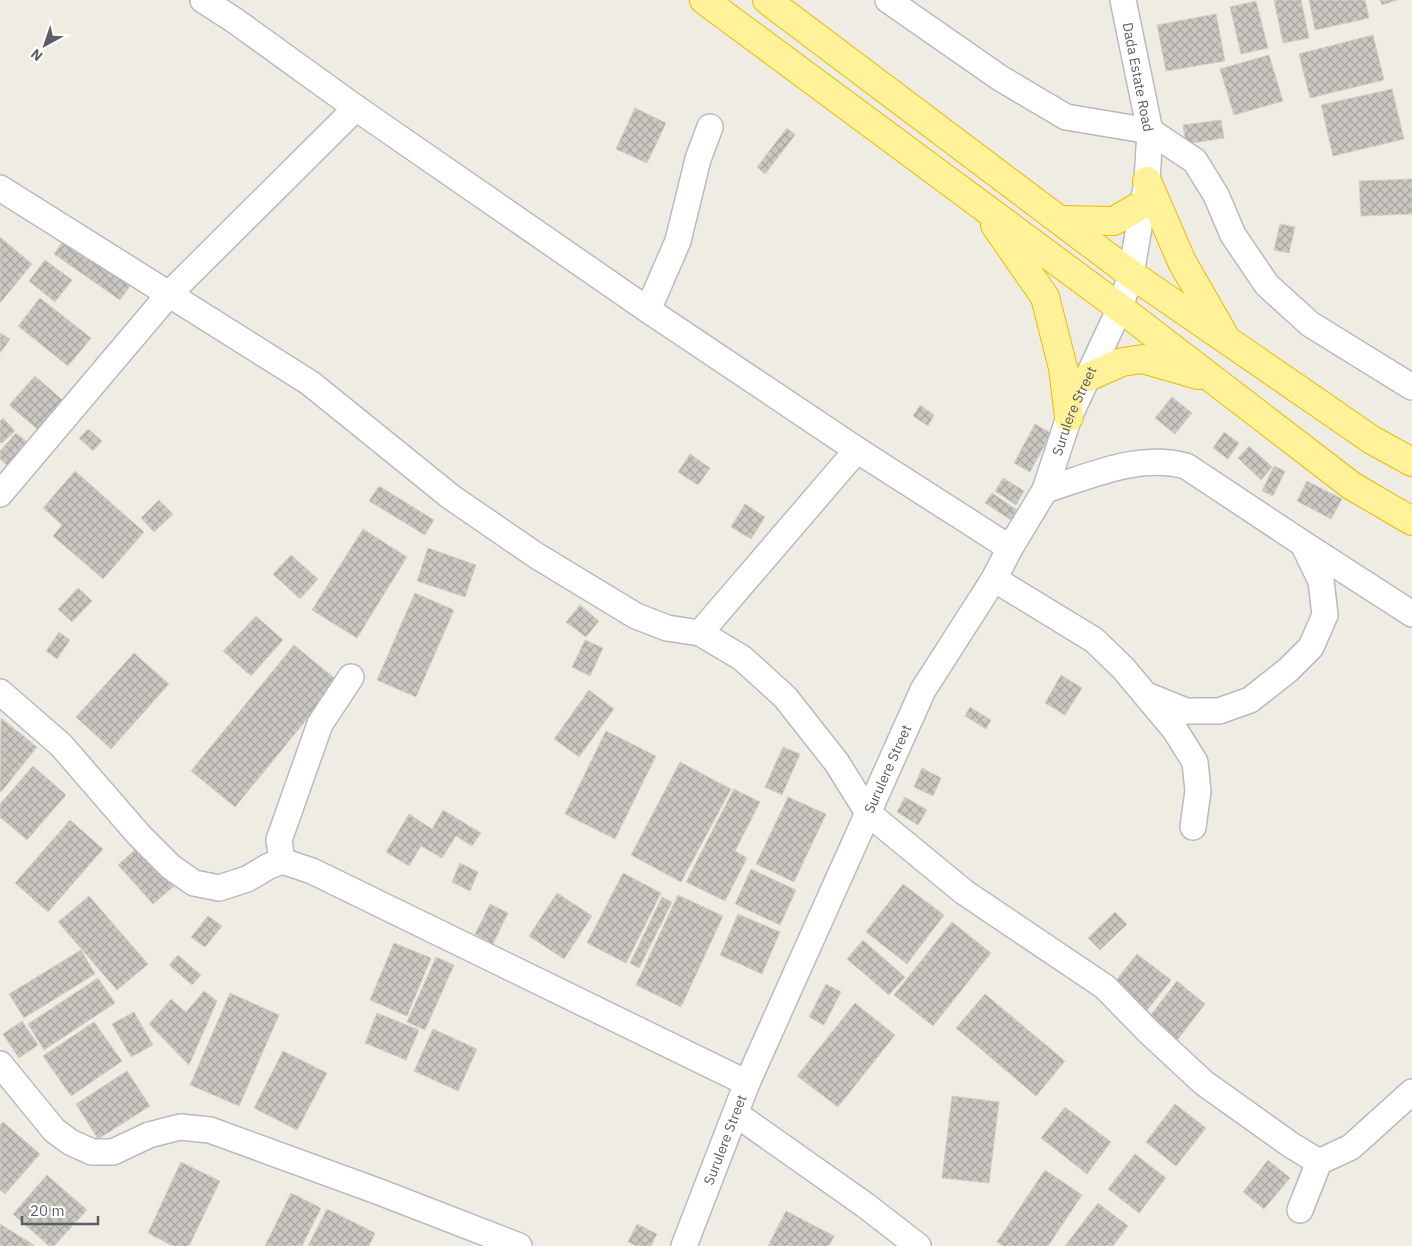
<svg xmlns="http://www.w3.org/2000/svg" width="1412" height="1246" viewBox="0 0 1412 1246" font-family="'IBM Plex Sans',sans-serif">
<defs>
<pattern id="building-cross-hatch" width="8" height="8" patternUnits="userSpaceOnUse" patternTransform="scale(1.25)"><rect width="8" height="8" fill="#c9c7c0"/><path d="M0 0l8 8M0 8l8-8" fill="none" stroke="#a6a5a0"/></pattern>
</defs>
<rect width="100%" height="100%" fill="#efede3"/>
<!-- building -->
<g fill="url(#building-cross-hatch)" stroke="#d4cfc1">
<path d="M1274,0H1301L1309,38L1283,43Z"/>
<path d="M1309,0H1365L1369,18L1315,30Z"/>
<path d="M1380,0H1397L1382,5Z"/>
<path d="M1256,1L1268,48L1241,54L1230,7Z"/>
<path d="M1216,14L1225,61L1166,71L1157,25Z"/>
<path d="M1373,35L1384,80L1310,98L1299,54Z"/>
<path d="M1269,55L1283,101L1234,115L1220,69Z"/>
<path d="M1392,89L1404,139L1333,156L1321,105Z"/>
<path d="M635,108L666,123L647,163L616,149Z"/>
<path d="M1221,120L1224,138L1186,144L1183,125Z"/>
<path d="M787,128L795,135L765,174L757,167Z"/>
<path d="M1412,179V214L1361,216L1359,181Z"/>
<path d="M1280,224L1295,227L1289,253L1274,250Z"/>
<path d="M0,237L32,264L0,303Z"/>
<path d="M64,240L130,286L120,300L54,254Z"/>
<path d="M45,260L72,280L55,302L29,281Z"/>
<path d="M40,298L91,338L68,366L18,326Z"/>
<path d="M0,333L10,339L0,353Z"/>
<path d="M35,376L67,404L42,433L9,405Z"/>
<path d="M1172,397L1192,413L1175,434L1155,418Z"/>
<path d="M920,405L934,415L928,426L913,416Z"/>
<path d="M3,418L15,431L2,443L0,442V421Z"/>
<path d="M1035,424L1051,433L1030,472L1014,463Z"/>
<path d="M88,429L102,441L93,451L79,438Z"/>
<path d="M1224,432L1239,443L1228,459L1213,448Z"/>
<path d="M16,433L33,447L13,470L0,459V451Z"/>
<path d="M1249,446L1272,467L1261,480L1238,458Z"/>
<path d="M690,454L710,468L698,485L678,472Z"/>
<path d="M1274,466L1285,471L1273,496L1262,491Z"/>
<path d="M75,471L144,532L103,579L53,536L62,525L43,508Z"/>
<path d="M1003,478L1024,491L1016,505L995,491Z"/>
<path d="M1307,481L1342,499L1331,519L1297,501Z"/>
<path d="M379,486L434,520L425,535L369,501Z"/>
<path d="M992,493L1017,510L1011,520L985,503Z"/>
<path d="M159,500L173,514L154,532L141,518Z"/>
<path d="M745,504L765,517L751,539L731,527Z"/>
<path d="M363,529L407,557L357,638L312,610Z"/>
<path d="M428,548L476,565L465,597L417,581Z"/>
<path d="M291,555L318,579L300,599L273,574Z"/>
<path d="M78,588L92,601L72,622L58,609Z"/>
<path d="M415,593L454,610L416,697L377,680Z"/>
<path d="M580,605L599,621L586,637L566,622Z"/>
<path d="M256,616L283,640L251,676L223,651Z"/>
<path d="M59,632L70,640L57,659L46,651Z"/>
<path d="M585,640L603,648L590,676L572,667Z"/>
<path d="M294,645L338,681L235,807L191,771Z"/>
<path d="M134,653L169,684L111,749L76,717Z"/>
<path d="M1061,675L1082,688L1065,715L1045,703Z"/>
<path d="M589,690L614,709L579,757L554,739Z"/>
<path d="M970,707L991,720L986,729L965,716Z"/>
<path d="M1,718L37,747L1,792L0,791Z"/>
<path d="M606,731L656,756L615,839L565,814Z"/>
<path d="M783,747L800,754L782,795L765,787Z"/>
<path d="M680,762L731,789L681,882L631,855Z"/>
<path d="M33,766L66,795L27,840L0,817V804Z"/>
<path d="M922,768L941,778L933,796L914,787Z"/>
<path d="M734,789L760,802L735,851L747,858L725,901L686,882Z"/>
<path d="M788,797L826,814L794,882L756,864Z"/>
<path d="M905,797L927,810L918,825L897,812Z"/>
<path d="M443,810L481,833L472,846L456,836L442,858L421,846L409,866L386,852L409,814L432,829Z"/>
<path d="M70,820L103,849L48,912L15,883Z"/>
<path d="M139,846L174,886L153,904L118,865Z"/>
<path d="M460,863L478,872L470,891L452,882Z"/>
<path d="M751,869L796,890L780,925L735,904Z"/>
<path d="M623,873L661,893L626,963L587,943Z"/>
<path d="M903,884L944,915L907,964L866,932Z"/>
<path d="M557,893L592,916L564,959L529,936Z"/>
<path d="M678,895L723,916L681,1007L636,985Z"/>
<path d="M89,896L148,964L117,990L58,922Z"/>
<path d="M662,897L672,902L639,968L630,963Z"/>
<path d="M490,904L508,913L493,944L475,934Z"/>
<path d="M1115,912L1127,924L1100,950L1088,938Z"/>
<path d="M738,914L780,932L762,974L720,955Z"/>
<path d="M208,916L222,926L205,947L191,937Z"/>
<path d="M952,922L991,953L933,1026L894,995Z"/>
<path d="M863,940L905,977L889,995L847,959Z"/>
<path d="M394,943L431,958L407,1016L370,1000Z"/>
<path d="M81,950L95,974L24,1018L9,994Z"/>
<path d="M1137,954L1171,980L1145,1013L1111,987Z"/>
<path d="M178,955L201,975L192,985L169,965Z"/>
<path d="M436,957L454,965L425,1030L407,1022Z"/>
<path d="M98,978L115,1003L44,1050L28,1024Z"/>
<path d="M1177,981L1205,1004L1175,1043L1146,1021Z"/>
<path d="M826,984L841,992L824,1025L809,1017Z"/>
<path d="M204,991L217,1001L189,1065L149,1024L171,999L186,1012Z"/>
<path d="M230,993L279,1015L239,1106L190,1085Z"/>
<path d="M985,994L1065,1061L1036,1096L956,1028Z"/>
<path d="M855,1003L895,1035L838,1107L797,1076Z"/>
<path d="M134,1012L153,1045L131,1057L112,1024Z"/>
<path d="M377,1013L419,1030L406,1060L365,1043Z"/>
<path d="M22,1021L38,1045L19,1058L3,1034Z"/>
<path d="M94,1022L122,1061L71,1096L43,1056Z"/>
<path d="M433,1029L477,1049L458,1091L414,1071Z"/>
<path d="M283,1051L327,1073L297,1130L254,1108Z"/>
<path d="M127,1071L150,1106L98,1139L76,1104Z"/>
<path d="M952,1096L999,1102L989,1183L942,1178Z"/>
<path d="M1175,1104L1206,1128L1176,1166L1146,1142Z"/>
<path d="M1065,1107L1111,1142L1087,1174L1041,1138Z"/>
<path d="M3,1122L40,1154L5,1194L0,1190V1125Z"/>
<path d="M1135,1154L1166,1178L1139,1213L1108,1189Z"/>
<path d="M1268,1160L1290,1178L1264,1209L1243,1192Z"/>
<path d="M181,1162L220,1181L189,1246H173L148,1233Z"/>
<path d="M1045,1170L1082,1195L1048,1246H1003L997,1242Z"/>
<path d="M47,1175L87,1210L54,1246H49L13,1214Z"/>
<path d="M291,1193L321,1208L302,1246H265Z"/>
<path d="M1098,1203L1128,1226L1113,1246H1065Z"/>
<path d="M327,1209L375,1233L369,1246H308Z"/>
<path d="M786,1211L834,1236L829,1246H768Z"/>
<path d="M0,1224L34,1245L33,1246H0Z"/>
<path d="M637,1224L657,1234L651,1246H637L628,1242Z"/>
</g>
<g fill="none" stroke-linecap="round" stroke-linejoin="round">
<!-- minor casing -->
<g stroke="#b8bac0" stroke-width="28">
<g id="minor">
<path d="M203,0L234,20L356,108L648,310L857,450L1010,548"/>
<path d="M888,0L1000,78L1066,117L1150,131L1195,161L1216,195L1233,235L1267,285L1310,324L1412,387"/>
<path d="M0,188L310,383L451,497L537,556L636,616L667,628L700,633L857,450"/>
<path d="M648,310L678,241L698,159L710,127"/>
<path d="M1045,490C1091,476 1138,453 1186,466L1302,543L1412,614"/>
<path d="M0,494L170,293L356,108"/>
<path d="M994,579L1094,640L1123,668L1175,730L1195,762L1198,791L1193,827"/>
<path d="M700,633L742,658L785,697L837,763L868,813L964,892L1105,987L1149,1032L1204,1083L1291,1145L1319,1162"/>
<path d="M0,692L61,745L139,835L171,867L194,883L219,888L247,879L269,866L282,861L312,871L747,1083"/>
<path d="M1149,696L1186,711H1219L1250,700L1288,670L1311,647L1325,615L1321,581L1303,544"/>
<path d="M282,861L279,840L320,724L351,677"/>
<path d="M0,1064L54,1130L70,1142L92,1152H113L149,1135L180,1127L210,1130L377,1191L519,1246"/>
<path d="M736,1114L865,1205L918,1246"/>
<path d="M1300,1210L1319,1162L1351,1147L1412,1092"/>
<path id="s1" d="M684,1246L747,1083L923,690L994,579L1010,548L1045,490L1069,417L1120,308L1131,274L1147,181L1150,131L1123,0"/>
</g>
</g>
<!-- trunk casing -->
<g stroke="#f1ba00" stroke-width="30">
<g id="trunk">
<path d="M704,0L1120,308L1352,486L1412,521"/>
<path d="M767,0L1131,274L1372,440L1412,462"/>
<path d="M1147,181L1182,262L1224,335"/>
<path d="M1060,220L1114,221L1143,204"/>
<path d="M995,225L1045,297L1063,368L1069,417"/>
<path d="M1088,377L1122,362L1143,359L1198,375"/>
</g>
</g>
<!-- minor -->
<use href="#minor" stroke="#fff" stroke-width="25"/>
<!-- trunk -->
<use href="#trunk" stroke="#fff298" stroke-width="28"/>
</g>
<g text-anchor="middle" stroke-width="4.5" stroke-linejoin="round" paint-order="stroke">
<!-- street labels -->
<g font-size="14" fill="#5b5e64" stroke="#fff">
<text transform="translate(1138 77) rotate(79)" y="5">Dada Estate Road</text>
<text dy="5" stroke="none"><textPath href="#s1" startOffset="924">Surulere Street</textPath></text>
<text dy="5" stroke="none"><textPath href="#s1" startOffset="519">Surulere Street</textPath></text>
<text dy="5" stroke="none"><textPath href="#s1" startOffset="114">Surulere Street</textPath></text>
</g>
</g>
<!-- north arrow -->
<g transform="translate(45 45) rotate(220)" stroke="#ffffff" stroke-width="4" paint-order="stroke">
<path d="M0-4L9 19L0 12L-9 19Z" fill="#5b5e64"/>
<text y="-8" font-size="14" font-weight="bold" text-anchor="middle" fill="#5b5e64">N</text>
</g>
<!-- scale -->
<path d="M22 1216v8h76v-8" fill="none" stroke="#5b5e64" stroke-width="2.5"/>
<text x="30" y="1216" font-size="15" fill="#5b5e64" stroke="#ffffff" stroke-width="4" paint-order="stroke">20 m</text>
</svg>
